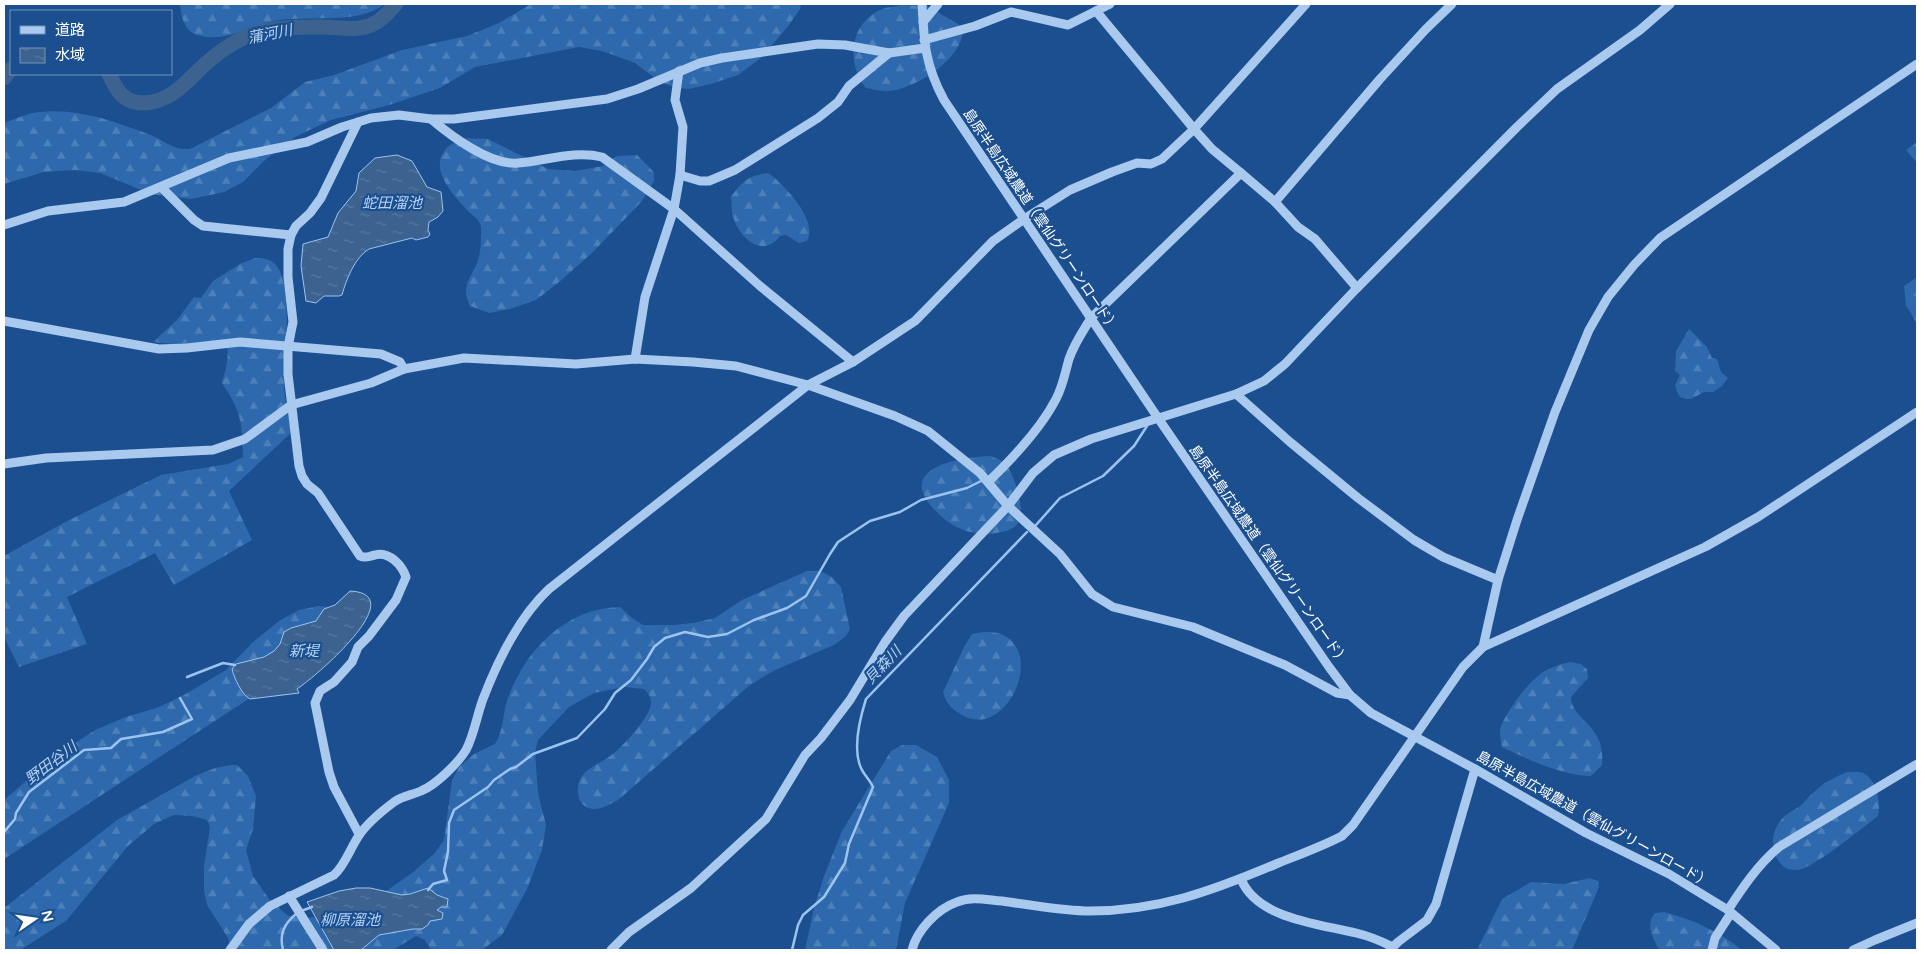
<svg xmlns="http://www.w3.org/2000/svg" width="1921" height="954" viewBox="0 0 1921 954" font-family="'Varela Round','Noto Sans JP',sans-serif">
<defs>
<pattern id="forest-firs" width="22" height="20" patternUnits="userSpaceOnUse" patternTransform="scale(1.25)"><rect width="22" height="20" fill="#2e69ad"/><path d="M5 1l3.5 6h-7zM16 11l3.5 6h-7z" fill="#4d80b9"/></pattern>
<pattern id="water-ripples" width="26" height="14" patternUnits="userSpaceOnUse" patternTransform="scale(1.25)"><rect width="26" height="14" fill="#3c6290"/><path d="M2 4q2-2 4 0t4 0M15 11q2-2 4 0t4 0" fill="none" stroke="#597aa1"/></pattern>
</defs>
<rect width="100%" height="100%" fill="#1b4f8f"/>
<!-- forest -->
<g fill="url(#forest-firs)">
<path d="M180,4H385C353,27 307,13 270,22C245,28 223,43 197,35C184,31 181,16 180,4Z"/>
<path d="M531,4H801L800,9L789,25L762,57L738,75L714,83L689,89L677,88L660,82L635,63L602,51L579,47L475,67L440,88L389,105L331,120L295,137L264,161L243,182L224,192L191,199L151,194L100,173L75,170L44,172L4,184V123C15,119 28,113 40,112C78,108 113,121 148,134C165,140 171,150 190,149L271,108L305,82L334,75L402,50L467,36L499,23Z"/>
<path d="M901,5L927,6L963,27C965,58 916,89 889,91C881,92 873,89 866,88C846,63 849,23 882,9C888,7 895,7 901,5Z"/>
<path d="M462,138L488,139L548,169L575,171L603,166L617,156L637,155L654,172V181L642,201L592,253L558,283L536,300L510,309L489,313L470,306C461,287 469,281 477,263C480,255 481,246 481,237C481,232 482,226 479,222C477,218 471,214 468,211C454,196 425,166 449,146C452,143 458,141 462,138Z"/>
<path d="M1917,142V163L1906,150Z"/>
<path d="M768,173C783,183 819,221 807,241L799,243L786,235L780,236C763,258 742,240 734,220C731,213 732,204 731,197C743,180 748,176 768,173Z"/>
<path d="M255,258C262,258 270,258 276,265C294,288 284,353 284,382C284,399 289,416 292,432L229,491L252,540L174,585L155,553L67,597L87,644L19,667L4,637V556L67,521L161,475L228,464L243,457C242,422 242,413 222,383C226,368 230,356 226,341L184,345L153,342L177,320L194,297L201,298L213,281L240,264Z"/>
<path d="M1917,277V324L1906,305L1904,286Z"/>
<path d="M1689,329L1707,347L1712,358L1717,359L1721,372L1728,378L1722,386L1713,392H1704L1691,399H1686L1680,397L1677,392L1675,385L1680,375L1675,371L1676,351Z"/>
<path d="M990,456C995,458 1003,460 1006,465C1015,475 1026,511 1018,523C1015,528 1008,531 1002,532C980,537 959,532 942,517C890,471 950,458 990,456Z"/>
<path d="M807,571H820L832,577L841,587L850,629L846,636L834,645L775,670L750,685L618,800C610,804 601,810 593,809C577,808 574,787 582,776C589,767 604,761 613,754C623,746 652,715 651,702C651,697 648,693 644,689L624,687L594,693L569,707L538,740L535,752L538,793L546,825L542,850L527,889L502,935L482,950H431L425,940L416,936L393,950H231L228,938L207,905L204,891V866L210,827L207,820L192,816L174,815L154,824L128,846L66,921L20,950H4V908L117,820L195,776L215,768L231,765H237L248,776L256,796L253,829L246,850L253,876L269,899L287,915L299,918L320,917L372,901L412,873L434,854L444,840L452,780L459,767L474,754L495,744C504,730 502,716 507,701C524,651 565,608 620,607L632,618L643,625H674L693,623L715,618L742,600Z"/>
<path d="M319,606L336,608L262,690L4,859V800L54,757L95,730L126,717L159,707L184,695L226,670L252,643L279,621L299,610Z"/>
<path d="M983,632C988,632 994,632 998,633C1048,648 1007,741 962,715C953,710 946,704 943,692L965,645L972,634Z"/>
<path d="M1570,662L1581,664L1587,669L1588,678L1571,697C1572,722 1606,723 1602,765L1591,776C1563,776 1527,759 1502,747C1501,742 1500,736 1500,731C1501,718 1527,684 1538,676C1547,668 1558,665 1570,662Z"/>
<path d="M902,745H916L937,757L949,780V803L905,903L896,950H805L814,908L824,876L842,831L891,751Z"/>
<path d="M1847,772C1852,772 1858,771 1863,773C1877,780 1881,802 1878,816C1858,831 1824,860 1802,869C1795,871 1786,870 1781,864C1768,849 1771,827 1787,814C1791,811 1796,809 1800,806C1805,802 1809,796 1814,792C1823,783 1835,777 1847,772Z"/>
<path d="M1590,878L1598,881L1599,887L1572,950H1477L1502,899L1531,882L1564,884Z"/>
<path d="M1664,912C1692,919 1720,932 1742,950H1659C1653,937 1645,925 1655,913Z"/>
</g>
<!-- water -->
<g fill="url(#water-ripples)" stroke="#9cc4f0">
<path d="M397,155L412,161L427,187L441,192L443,211L438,217L429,222L428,230L430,234L428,237L416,240L412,238L369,249C355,257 346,280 342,295L339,296H324L316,303L306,301L301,266L303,244L328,237L338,213L356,191L359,173L375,158Z"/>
<path d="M350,591C413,594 314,678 297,689L299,693L250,699C242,695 234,678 232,669L236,664L264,657L274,651L280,644L284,632L291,628L316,621L324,609L335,605Z"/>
<path d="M356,888H370L402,895L410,894L428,888L437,895L448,899L447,907H441L437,910L443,913L442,919L430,921L428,925L422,929H413L379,935L361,950H334L307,902L339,891Z"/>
</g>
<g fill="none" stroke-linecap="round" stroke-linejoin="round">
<!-- stream -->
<g stroke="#9cc4f0" stroke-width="2.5">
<path d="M1036,525L1060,498L1103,476L1134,446L1147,426"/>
<path d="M187,677L223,663L235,665"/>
<path d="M4,832L15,819L16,813L29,792L84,750L111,748L121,739L163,732L192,719L180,698"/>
<path d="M428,890L433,884L447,880L444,871L448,852L449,823L454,810L488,787L494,780L510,769L516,767L533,754L577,738L605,709L615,693L631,680L647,659L654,647L665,638L685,632L708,637L727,634L754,620L787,608L806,596L830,554L838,542L870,521L900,512L921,500L967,488L983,480"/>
<path d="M301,911L312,907"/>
<path d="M283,950C279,934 284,924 296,914"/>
<path d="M792,950L798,925L803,915L824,897L845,863L849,844L873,787C870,780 864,775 861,768C852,748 860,718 866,699L1027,532"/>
</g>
<!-- river -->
<g stroke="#3c6290" stroke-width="15">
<path d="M109,74C117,91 123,103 144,103C174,102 189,77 210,60C220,51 233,43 245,37C268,27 296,27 321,27C340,27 359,33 377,22C384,18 390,10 396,4"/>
<path d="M4,78L11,69"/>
</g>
<!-- minor -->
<g stroke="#a9c9ee" stroke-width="9">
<path d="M922,4C924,42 925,65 944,100L1158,418L1329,667L1350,695L1371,713L1475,769L1586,833L1669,874L1728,910L1776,950"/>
<path d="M1096,11L1194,129L1212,149L1241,173"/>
<path d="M923,22L938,4"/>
<path d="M924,40L975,26L1011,12L1068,25L1110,4"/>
<path d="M431,119C451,136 491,166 518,163C546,161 574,150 602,157L674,209L760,286L853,362"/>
<path d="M358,122L321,198L310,213L296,226L291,235L288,249V277L293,322L288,347V374L299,466L302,476L307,484L318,493L360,556C366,559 369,556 375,555C389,551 402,565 406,577L396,600L369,636L358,647L352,662L334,682L320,691L315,703L329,772L334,787L359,834"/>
<path d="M680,175L700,181H709L735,170L818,118L838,102L849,86L889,53"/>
<path d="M162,188L194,220L203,226L291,235"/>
<path d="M1275,202L1298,227L1315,239L1357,288"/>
<path d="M4,225L48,211L124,202L229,158L307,142L342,127L371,118L399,115L431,119H454L607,99L638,89L700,63L722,58L818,44L845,45L889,53L925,48"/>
<path d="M4,321L159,349L187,348L240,342L381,354L400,362L404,369"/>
<path d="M635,359L645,297L674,209L680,175L683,127L675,100L679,71"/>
<path d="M1236,394L1290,442L1358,498L1414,540L1443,557L1498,580"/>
<path d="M4,464L46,458L213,450L245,439L291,405L371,383L404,369L464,358L576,364L635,359L693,362L736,366L808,385L895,416L928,431L980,473L1008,506L1060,554L1092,594L1113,607L1193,627L1285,665L1337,693L1350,695"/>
<path d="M988,482C1011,460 1041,428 1056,399C1063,386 1065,373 1069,359C1074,344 1083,331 1091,318L1241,173L1275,202L1380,79L1426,29L1452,4"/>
<path d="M1483,647L1498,580L1517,520L1555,412L1589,330L1608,297L1634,265L1660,238L1917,64"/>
<path d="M1241,879C1257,919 1320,924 1356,933C1369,936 1381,941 1393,947"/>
<path d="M289,896L323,950"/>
<path d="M1728,910C1743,887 1757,866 1779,847L1917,764"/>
<path d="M230,950L249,924L270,906L334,875C345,865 350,849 358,837C366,824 382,811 394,802C402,796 412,795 421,791C436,785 458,763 466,750C474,735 477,715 483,699C498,660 518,618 549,589L808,385L853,362L915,321L993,241L1024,219L1070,190L1112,172L1137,163L1151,164L1162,159L1194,129L1306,4"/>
<path d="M611,950L629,932L691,888L766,819L805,755L821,738L850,700L885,642L904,616L1008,506L1033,473L1054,455L1091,439L1236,394L1264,381L1285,364L1357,288L1517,127L1557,89L1640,30L1670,4"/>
<path d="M912,950C917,930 937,909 957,902C972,896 987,900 1002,901C1030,905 1058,910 1085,911C1156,912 1212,891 1276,864C1298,855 1321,847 1342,836L1353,825L1463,667L1483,647L1705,547L1758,517L1917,412"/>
<path d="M1390,950L1398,942L1427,920L1436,904L1475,769"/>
<path d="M1712,950L1715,938L1731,913"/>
<path d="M1853,950L1875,940L1917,923"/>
</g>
</g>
<g text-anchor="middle" stroke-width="4.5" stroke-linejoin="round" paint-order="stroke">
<!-- street labels -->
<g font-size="14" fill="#fff" stroke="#1b4f8f">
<text transform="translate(1041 220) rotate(56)" y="5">島原半島広域農道（雲仙グリーンロード）</text>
<text transform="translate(1269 555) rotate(55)" y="5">島原半島広域農道（雲仙グリーンロード）</text>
<text transform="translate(1594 819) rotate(29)" y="5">島原半島広域農道（雲仙グリーンロード）</text>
</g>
<!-- water labels -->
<g font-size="15" font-style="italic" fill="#b5d3f5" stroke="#1b4f8f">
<text transform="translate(270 34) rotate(-11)" y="5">蒲河川</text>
<text x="392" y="208">蛇田溜池</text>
<text x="304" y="656">新堤</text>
<text transform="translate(883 665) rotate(-46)" y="5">貝森川</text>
<text transform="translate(51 763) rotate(-37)" y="5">野田谷川</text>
<text x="350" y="925">柳原溜池</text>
</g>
</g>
<!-- border -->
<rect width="1921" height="954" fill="none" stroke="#ffffff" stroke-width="10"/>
<!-- legend -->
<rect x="10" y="10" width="162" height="65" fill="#1b4f8f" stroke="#7695bc"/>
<rect x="20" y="26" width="25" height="8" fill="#a9c9ee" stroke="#7695bc"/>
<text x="55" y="35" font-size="15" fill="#ffffff">道路</text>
<rect x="20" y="48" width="25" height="15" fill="url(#water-ripples)" stroke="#7695bc"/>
<text x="55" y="60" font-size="15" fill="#ffffff">水域</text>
<!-- north arrow -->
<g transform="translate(35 919) rotate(77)" stroke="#1b4f8f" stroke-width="4" paint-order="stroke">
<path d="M0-4L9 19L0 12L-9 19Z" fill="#ffffff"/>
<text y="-8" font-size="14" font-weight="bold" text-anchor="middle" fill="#ffffff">N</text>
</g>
</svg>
